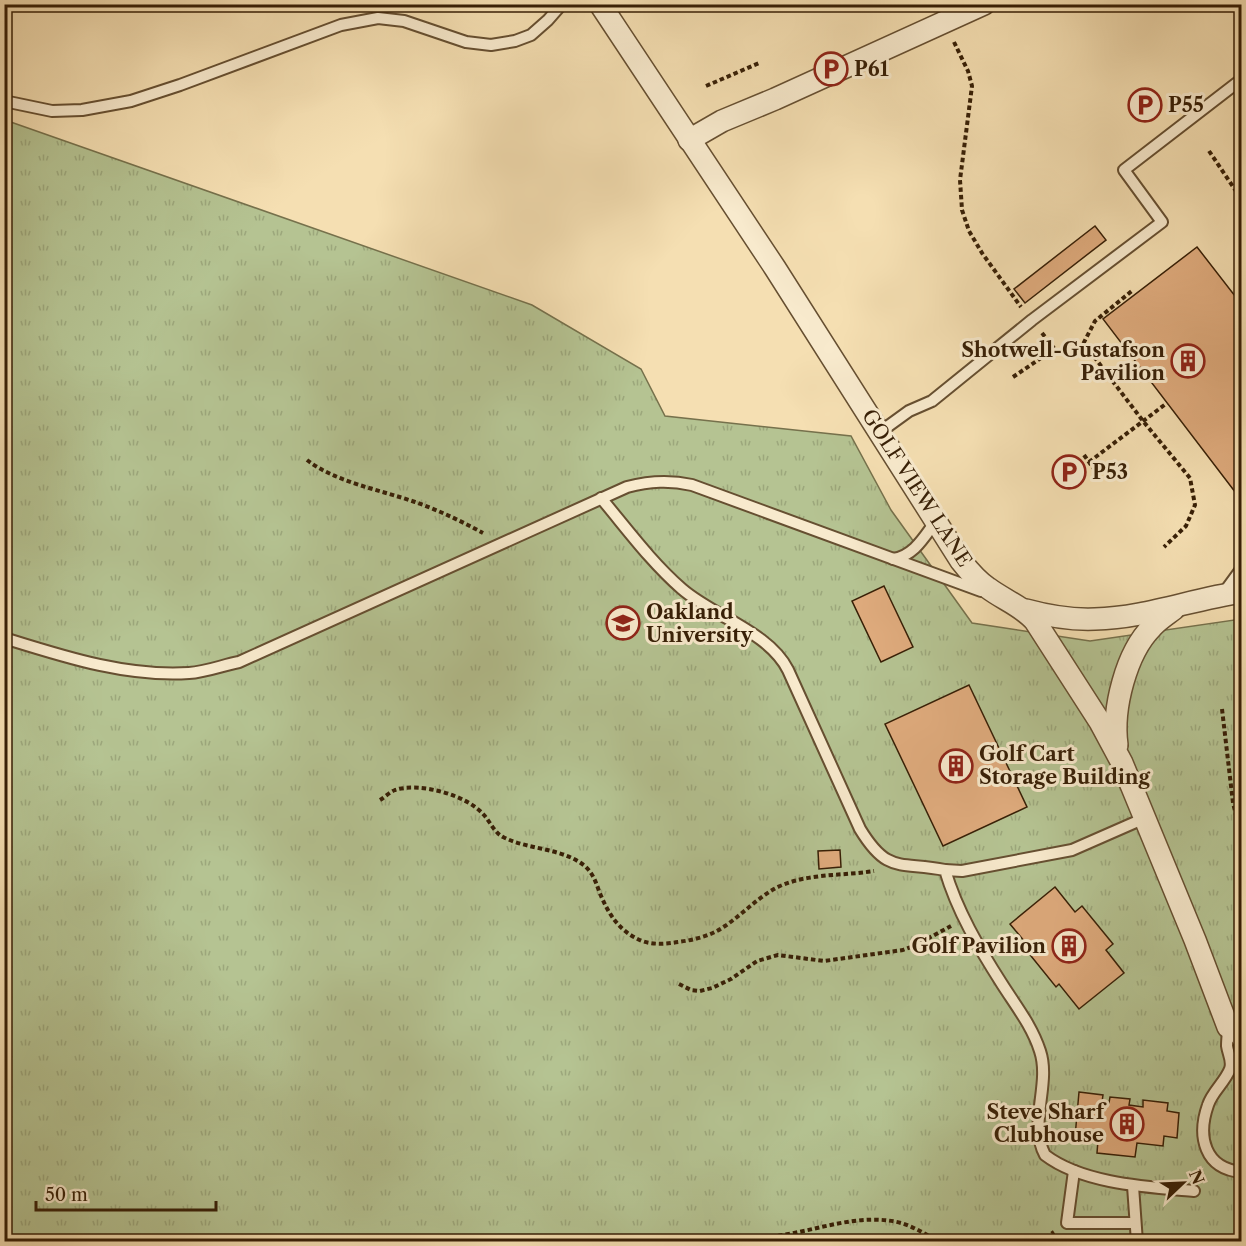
<svg xmlns="http://www.w3.org/2000/svg" width="1246" height="1246" viewBox="0 0 1246 1246" font-family="'Libre Caslon Text',serif">
<defs>
<pattern id="grass-tufts" width="24" height="20" patternUnits="userSpaceOnUse" patternTransform="scale(1.5)"><rect width="24" height="20" fill="#b5c392"/><path d="M3 7l-1-3M5 7V3M7 7l1-3M15 17l-1-3M17 17v-4M19 17l1-3" fill="none" stroke="#9ca77c"/></pattern>
</defs>
<rect width="100%" height="100%" fill="#f5dfb2"/>
<filter id="stains"><feTurbulence type="fractalNoise" baseFrequency=".00333" numOctaves="4"/><feColorMatrix values="0 0 0 0 .2 0 0 0 0 .09 0 0 0 0 .02 0 0 0 .5 -.17"/></filter>
<radialGradient id="worn" r=".72"><stop offset=".6" stop-color="#630" stop-opacity="0"/><stop offset="1" stop-color="#630" stop-opacity=".3"/></radialGradient>
<!-- grass -->
<path fill="url(#grass-tufts)" stroke="#76714c" stroke-width="1.5" d="M5,120L532,305L641,369L665,416L851,436L891,510L972,623L1090,641L1241,619V1241L5,1242Z"/>
<!-- building -->
<g fill="#dfab7d" stroke="#371f06" stroke-width="1.5">
<path d="M1095,226L1106,240L1025,303L1014,289Z"/>
<path d="M1197,247L1242,305V501L1103,319Z"/>
<path d="M884,586L913,647L881,662L852,601Z"/>
<path d="M969,685L1027,807L943,846L885,724Z"/>
<path d="M840,850L841,867L819,869L818,851Z"/>
<path d="M1055,887L1075,912L1082,906L1113,944L1106,950L1124,973L1079,1009L1059,984L1056,987L1027,951L1030,948L1010,924Z"/>
<path d="M1079,1092L1103,1095L1102,1102L1109,1103L1110,1097L1130,1099L1129,1105L1143,1107V1100L1168,1103L1167,1111L1179,1113L1177,1138L1164,1136L1163,1146L1137,1143L1135,1157L1097,1153L1098,1140L1075,1137Z"/>
</g>
<g fill="none" stroke-linecap="round" stroke-linejoin="round">
<!-- lane casing -->
<g stroke="#664f31" stroke-width="14">
<g id="lane">
<path d="M4,101L52,111L82,110L131,101L180,85L341,25L378,18L404,21L466,42L491,45L515,41L531,35L548,20L562,4"/>
<path d="M880,432L909,411L932,401L1032,320L1162,222L1124,170L1242,79"/>
<path d="M601,498C627,529 651,562 682,589C713,616 769,632 788,670L860,829C888,875 900,861 945,870C957,911 979,948 1002,984C1016,1006 1032,1026 1040,1051C1051,1084 1028,1123 1045,1155C1083,1184 1148,1187 1194,1191"/>
<path d="M893,559C914,556 924,537 936,521"/>
<path d="M1223,594L1242,568"/>
<path d="M4,638C65,657 126,677 189,673C206,672 223,665 239,662L627,487C650,481 669,480 692,485L981,591"/>
<path d="M945,870L962,871L1072,850L1145,818"/>
<path d="M1228,1027C1228,1033 1227,1040 1227,1046C1228,1054 1233,1061 1230,1069C1225,1082 1212,1092 1208,1105C1197,1136 1204,1169 1242,1172"/>
<path d="M1228,1027L1242,1047"/>
<path d="M1074,1171L1067,1223H1135"/>
<path d="M1133,1186L1137,1242"/>
</g>
</g>
<!-- street casing -->
<g stroke="#664f31" stroke-width="24">
<g id="street">
<path d="M600,4L775,268L961,561C969,571 977,581 988,588C1004,600 1022,606 1035,621L1100,722L1122,763L1195,940L1228,1027"/>
<path d="M689,140L722,121L775,99L984,4"/>
<path d="M1026,610C1048,616 1071,620 1095,619C1145,618 1192,599 1242,592"/>
<path d="M1117,745C1112,709 1126,653 1152,627C1158,620 1166,615 1174,609"/>
</g>
</g>
<!-- path -->
<g stroke="#371f06" stroke-width="4" stroke-dasharray="4.5 3" stroke-linecap="butt">
<path d="M954,42L968,71L972,86L960,180L962,210L969,231L982,253L1021,307"/>
<path d="M706,86L759,63"/>
<path d="M1209,151L1242,200"/>
<path d="M1240,199L1237,219L1242,230"/>
<path d="M1042,333L1057,352"/>
<path d="M1080,350L1095,321L1133,290"/>
<path d="M1013,377L1044,356L1061,350H1080L1095,358L1143,421L1190,478L1195,505L1186,526L1164,547"/>
<path d="M1084,455L1094,469"/>
<path d="M307,460C335,482 381,490 415,502C438,510 461,521 483,533"/>
<path d="M1089,462L1167,403"/>
<path d="M1222,709L1233,803L1242,839"/>
<path d="M380,800C385,797 390,792 395,790C420,782 467,795 484,815C491,823 495,834 505,838C530,850 564,848 586,867C593,874 596,882 599,891C608,913 618,931 642,941C654,945 666,944 678,942C694,940 711,936 725,926C744,913 759,896 780,886C810,873 843,876 874,871"/>
<path d="M679,984L691,990L700,991L712,988L731,979L757,961L778,955L824,961L903,950L916,945L951,926"/>
<path d="M711,1242C733,1237 755,1239 776,1236C816,1231 860,1212 901,1223C914,1227 926,1234 938,1242"/>
<path d="M1039,1242L1054,1232"/>
</g>
<!-- lane -->
<use href="#lane" stroke="#f8eacd" stroke-width="10"/>
<!-- street -->
<use href="#street" stroke="#f8eacd" stroke-width="21"/>
</g>
<!-- icons -->
<defs>
<g id="parking-ring" transform="scale(1.725)"><circle r="9.5" fill="#f8eacd" stroke="#8f2418" stroke-width="1.5"/><path d="M-3.5-5.5H1a3.5 3.5 0 0 1 0 7H-1V5.5H-3.5ZM-1-3.4V-.6H.8a1.4 1.4 0 0 0 0-2.8Z" fill="#8f2418"/></g>
<g id="building-ring" transform="scale(1.725)"><circle r="9.5" fill="#f8eacd" stroke="#8f2418" stroke-width="1.5"/><path d="M-4-6H4V6H1V3H-1V6H-4ZM-2.5-4.3h1.7v1.8h-1.7ZM.8-4.3h1.7v1.8H.8ZM-2.5-1h1.7V.8h-1.7ZM.8-1h1.7V.8H.8Z" fill="#8f2418"/></g>
<g id="university-ring" transform="scale(1.725)"><circle r="9.5" fill="#f8eacd" stroke="#8f2418" stroke-width="1.5"/><path d="M0-5L7-2L0 1L-7-2ZM-4 1L0 2.5L4 1V4Q0 6-4 4Z" fill="#8f2418"/></g>
</defs>
<g fill-rule="evenodd">
<use href="#parking-ring" x="831" y="69"/>
<use href="#parking-ring" x="1145" y="105"/>
<use href="#building-ring" x="1188" y="361"/>
<use href="#parking-ring" x="1069" y="472"/>
<use href="#university-ring" x="623" y="623"/>
<use href="#building-ring" x="956" y="766"/>
<use href="#building-ring" x="1069" y="946"/>
<use href="#building-ring" x="1127" y="1124"/>
</g>
<g text-anchor="middle" stroke-width="6" stroke-linejoin="round" paint-order="stroke">
<!-- poi labels -->
<g font-size="20" font-weight="bold" fill="#371f06" stroke="#f8eacd" text-anchor="start">
<text x="854" y="76">P61</text>
<text x="1168" y="112">P55</text>
<text x="1165" y="357" text-anchor="end">Shotwell-Gustafson<tspan x="1165" dy="23">Pavilion</tspan></text>
<text x="1092" y="479">P53</text>
<text x="646" y="619">Oakland<tspan x="646" dy="23">University</tspan></text>
<text x="979" y="761">Golf Cart<tspan x="979" dy="23">Storage Building</tspan></text>
<text x="1046" y="953" text-anchor="end">Golf Pavilion</text>
<text x="1104" y="1119" text-anchor="end">Steve Sharf<tspan x="1104" dy="23">Clubhouse</tspan></text>
</g>
<!-- street labels -->
<g font-size="20" fill="#371f06" stroke="#f8eacd">
<text transform="translate(917 488) rotate(57)" y="7">GOLF VIEW LANE</text>
</g>
</g>
<!-- margin -->
<rect width="1246" height="1246" fill="none" stroke="#f5dfb2" stroke-width="24"/>
<rect x="6" y="6" width="1234" height="1234" fill="none" stroke="#371f06" stroke-width="3"/>
<rect x="12" y="12" width="1222" height="1222" fill="none" stroke="#371f06" stroke-width="1.5"/>
<!-- north arrow -->
<g transform="translate(1183 1183) rotate(67)" stroke="#f8eacd" stroke-width="4.5" paint-order="stroke">
<path d="M0-4.5L10 22L0 15L-10 22Z" fill="#371f06"/>
<text y="-9" font-size="16" font-weight="bold" text-anchor="middle" fill="#371f06">N</text>
</g>
<!-- scale -->
<path d="M36 1201v9h180v-9" fill="none" stroke="#371f06" stroke-width="3"/>
<text x="45" y="1201" font-size="18" fill="#371f06" stroke="#f8eacd" stroke-width="4.5" paint-order="stroke">50 m</text>
<rect width="100%" height="100%" filter="url(#stains)"/>
<rect width="100%" height="100%" fill="url(#worn)"/>
</svg>
